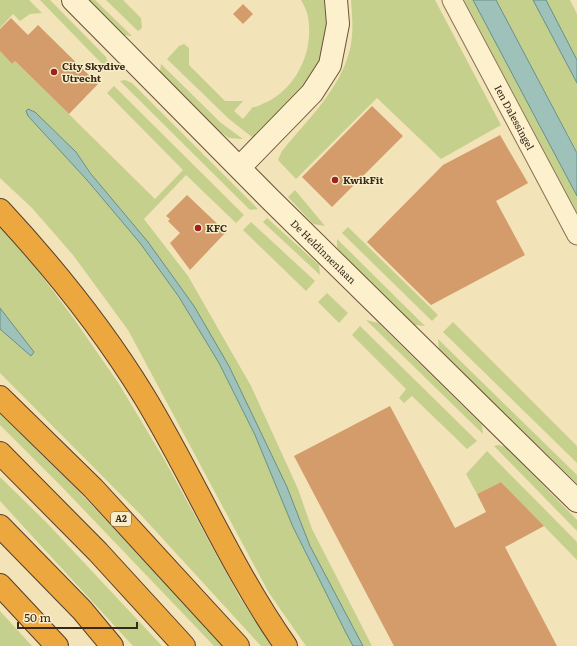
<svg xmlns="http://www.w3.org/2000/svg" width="577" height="646" viewBox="0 0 577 646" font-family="Literata,serif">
<rect width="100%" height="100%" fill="#f2e3b9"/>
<!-- green -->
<g fill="#c6d08d">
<path d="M0,0H29L42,13L30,14L20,21L13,14L0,28Z"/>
<path d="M40,0H50L106,57L108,63L106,68Z"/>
<path d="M85,0H95L132,36L120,35Z"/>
<path d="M106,0H123L141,18L142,28L138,31Z"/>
<path d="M301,0H324L328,31L322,58L310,80L263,131L252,137L229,119L167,59L179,46L184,44L189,48V65L225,101H243L234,111L243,119L253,107C259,107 261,104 267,102C297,87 314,51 308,17C307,11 304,5 301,0Z"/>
<path d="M351,0H435L501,125L441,159L377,98L296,179L278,160L282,151C307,120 340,90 350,49C354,33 352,16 351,0Z"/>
<path d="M464,0H473L577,196V215Z"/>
<path d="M496,0H533L577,83V152Z"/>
<path d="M546,0H570L577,14V60Z"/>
<path d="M0,51L12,64L15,61L155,199L183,170L107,93L114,86L244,215L236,223L186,175L144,219L188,276L251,386L298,489L312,529L372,646H363L310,546L287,487L229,366L76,152L32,110L28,116L87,180L140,243L179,297L219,363L255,435L293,527L353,646H306L269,593L128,330L73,255L32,208L0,178Z"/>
<path d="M161,64L221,123L243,139L229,138L219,131L163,77L160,71Z"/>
<path d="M125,80L132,83L258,209L250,210L120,81Z"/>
<path d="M295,190L325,226L313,224L288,197Z"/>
<path d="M267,218L319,265L320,275L263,222Z"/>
<path d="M251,222L315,281L306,291L243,230Z"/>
<path d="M0,226L17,243L72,316L119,384L164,459L240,598L272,646H261L141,515L0,373Z"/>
<path d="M348,227L438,315L432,321L342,233Z"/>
<path d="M337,239L425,326L415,325L337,248Z"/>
<path d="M327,293L348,313L339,323L318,302Z"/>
<path d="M366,320L378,323L482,425L483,434Z"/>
<path d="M453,322L577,446V463L443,332Z"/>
<path d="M360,326L477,441L467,449L412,396L404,403L399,398L406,389L352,335Z"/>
<path d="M438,339L577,475V484L439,350Z"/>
<path d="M0,413L69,481L224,646H214L62,487L0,425Z"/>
<path d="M498,445L506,447L577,520V531L494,446Z"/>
<path d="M487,451L577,542V560L501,482L477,494L466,474Z"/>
<path d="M0,477L46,522L162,646H133L0,501Z"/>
<path d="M0,611L32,646H0Z"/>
</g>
<!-- water -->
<g fill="#9ec2b9" stroke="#668f87">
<path d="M473,0H496L577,153V196Z"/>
<path d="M533,0H546L577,60V83Z"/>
<path d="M28,109L35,112L76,152L91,174L148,242L194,306L229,366L287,487L310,546L363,646H353L345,631L293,527L255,435L219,363L179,297L140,243L87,180L28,116L26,111Z"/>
<path d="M0,308L34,352L31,356L0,329Z"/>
</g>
<!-- building -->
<g fill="#d49b6b">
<path d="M243,4L253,14L243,24L233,14Z"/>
<path d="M11,18L28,35L38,25L98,84L69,114L15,61L12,64L0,51V29Z"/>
<path d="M372,106L403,136L332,207L302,177Z"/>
<path d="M500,135L528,183L496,201L525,255L431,305L367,242L443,165Z"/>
<path d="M187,195L226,232L190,270L170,243L180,233L168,221L170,219L166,216Z"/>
<path d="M390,406L455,528L486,512L477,494L501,482L544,526L505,547L557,646H394L294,456Z"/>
</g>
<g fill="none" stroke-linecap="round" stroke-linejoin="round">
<!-- street casing -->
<g stroke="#8a7252" stroke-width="21">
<g id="street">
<path id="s1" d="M452,0L577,235"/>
</g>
</g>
<!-- secondary casing -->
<g stroke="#6b5336" stroke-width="24">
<g id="secondary">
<path id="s2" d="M73,0L271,200L577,501"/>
<path d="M240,167L312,93L330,65L338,24L336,0"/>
</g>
</g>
<!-- highway casing -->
<g stroke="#563f28" stroke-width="24">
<g id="highway">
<path d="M0,210C53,267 103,329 144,396C194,478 231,568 286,646"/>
<path d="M0,397L93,488L238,646"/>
<path d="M0,453L98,552L184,646"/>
<path d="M0,526L82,610L112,646"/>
<path d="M0,585L57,646"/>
</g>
</g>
<!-- street -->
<use href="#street" stroke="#fcf0cd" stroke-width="19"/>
<!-- secondary -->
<use href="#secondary" stroke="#fcf0cd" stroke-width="22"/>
<!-- highway -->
<use href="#highway" stroke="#eca73f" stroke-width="22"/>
</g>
<!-- markers -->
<g fill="#9e211d" stroke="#f9edc9" stroke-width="1.5">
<circle cx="54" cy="72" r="4"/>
<circle cx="335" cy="180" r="4"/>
<circle cx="198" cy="228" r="4"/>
</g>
<g text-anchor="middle" stroke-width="3" stroke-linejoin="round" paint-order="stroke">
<!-- shield labels -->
<rect fill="#f9edc9" stroke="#71644e" stroke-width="1" x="111" y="512" width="20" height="14" rx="3"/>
<g font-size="9" font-weight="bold" fill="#372919">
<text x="121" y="522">A2</text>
</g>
<!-- poi labels -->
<g font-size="10" font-weight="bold" fill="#372919" stroke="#f9edc9" text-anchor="start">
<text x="62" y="70">City Skydive<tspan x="62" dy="12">Utrecht</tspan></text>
<text x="343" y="184">KwikFit</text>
<text x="206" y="232">KFC</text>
</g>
<!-- street labels -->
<g font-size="10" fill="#372919" stroke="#f9edc9">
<text dy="4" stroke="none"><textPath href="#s1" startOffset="133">Ien Dalessingel</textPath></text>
<text dy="4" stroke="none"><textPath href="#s2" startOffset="355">De Heldinnenlaan</textPath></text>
</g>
</g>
<!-- scale -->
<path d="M18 622v6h119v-6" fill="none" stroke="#372919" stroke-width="2"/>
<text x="24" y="622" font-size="12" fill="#372919" stroke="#f9edc9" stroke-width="3" paint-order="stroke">50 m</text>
</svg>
